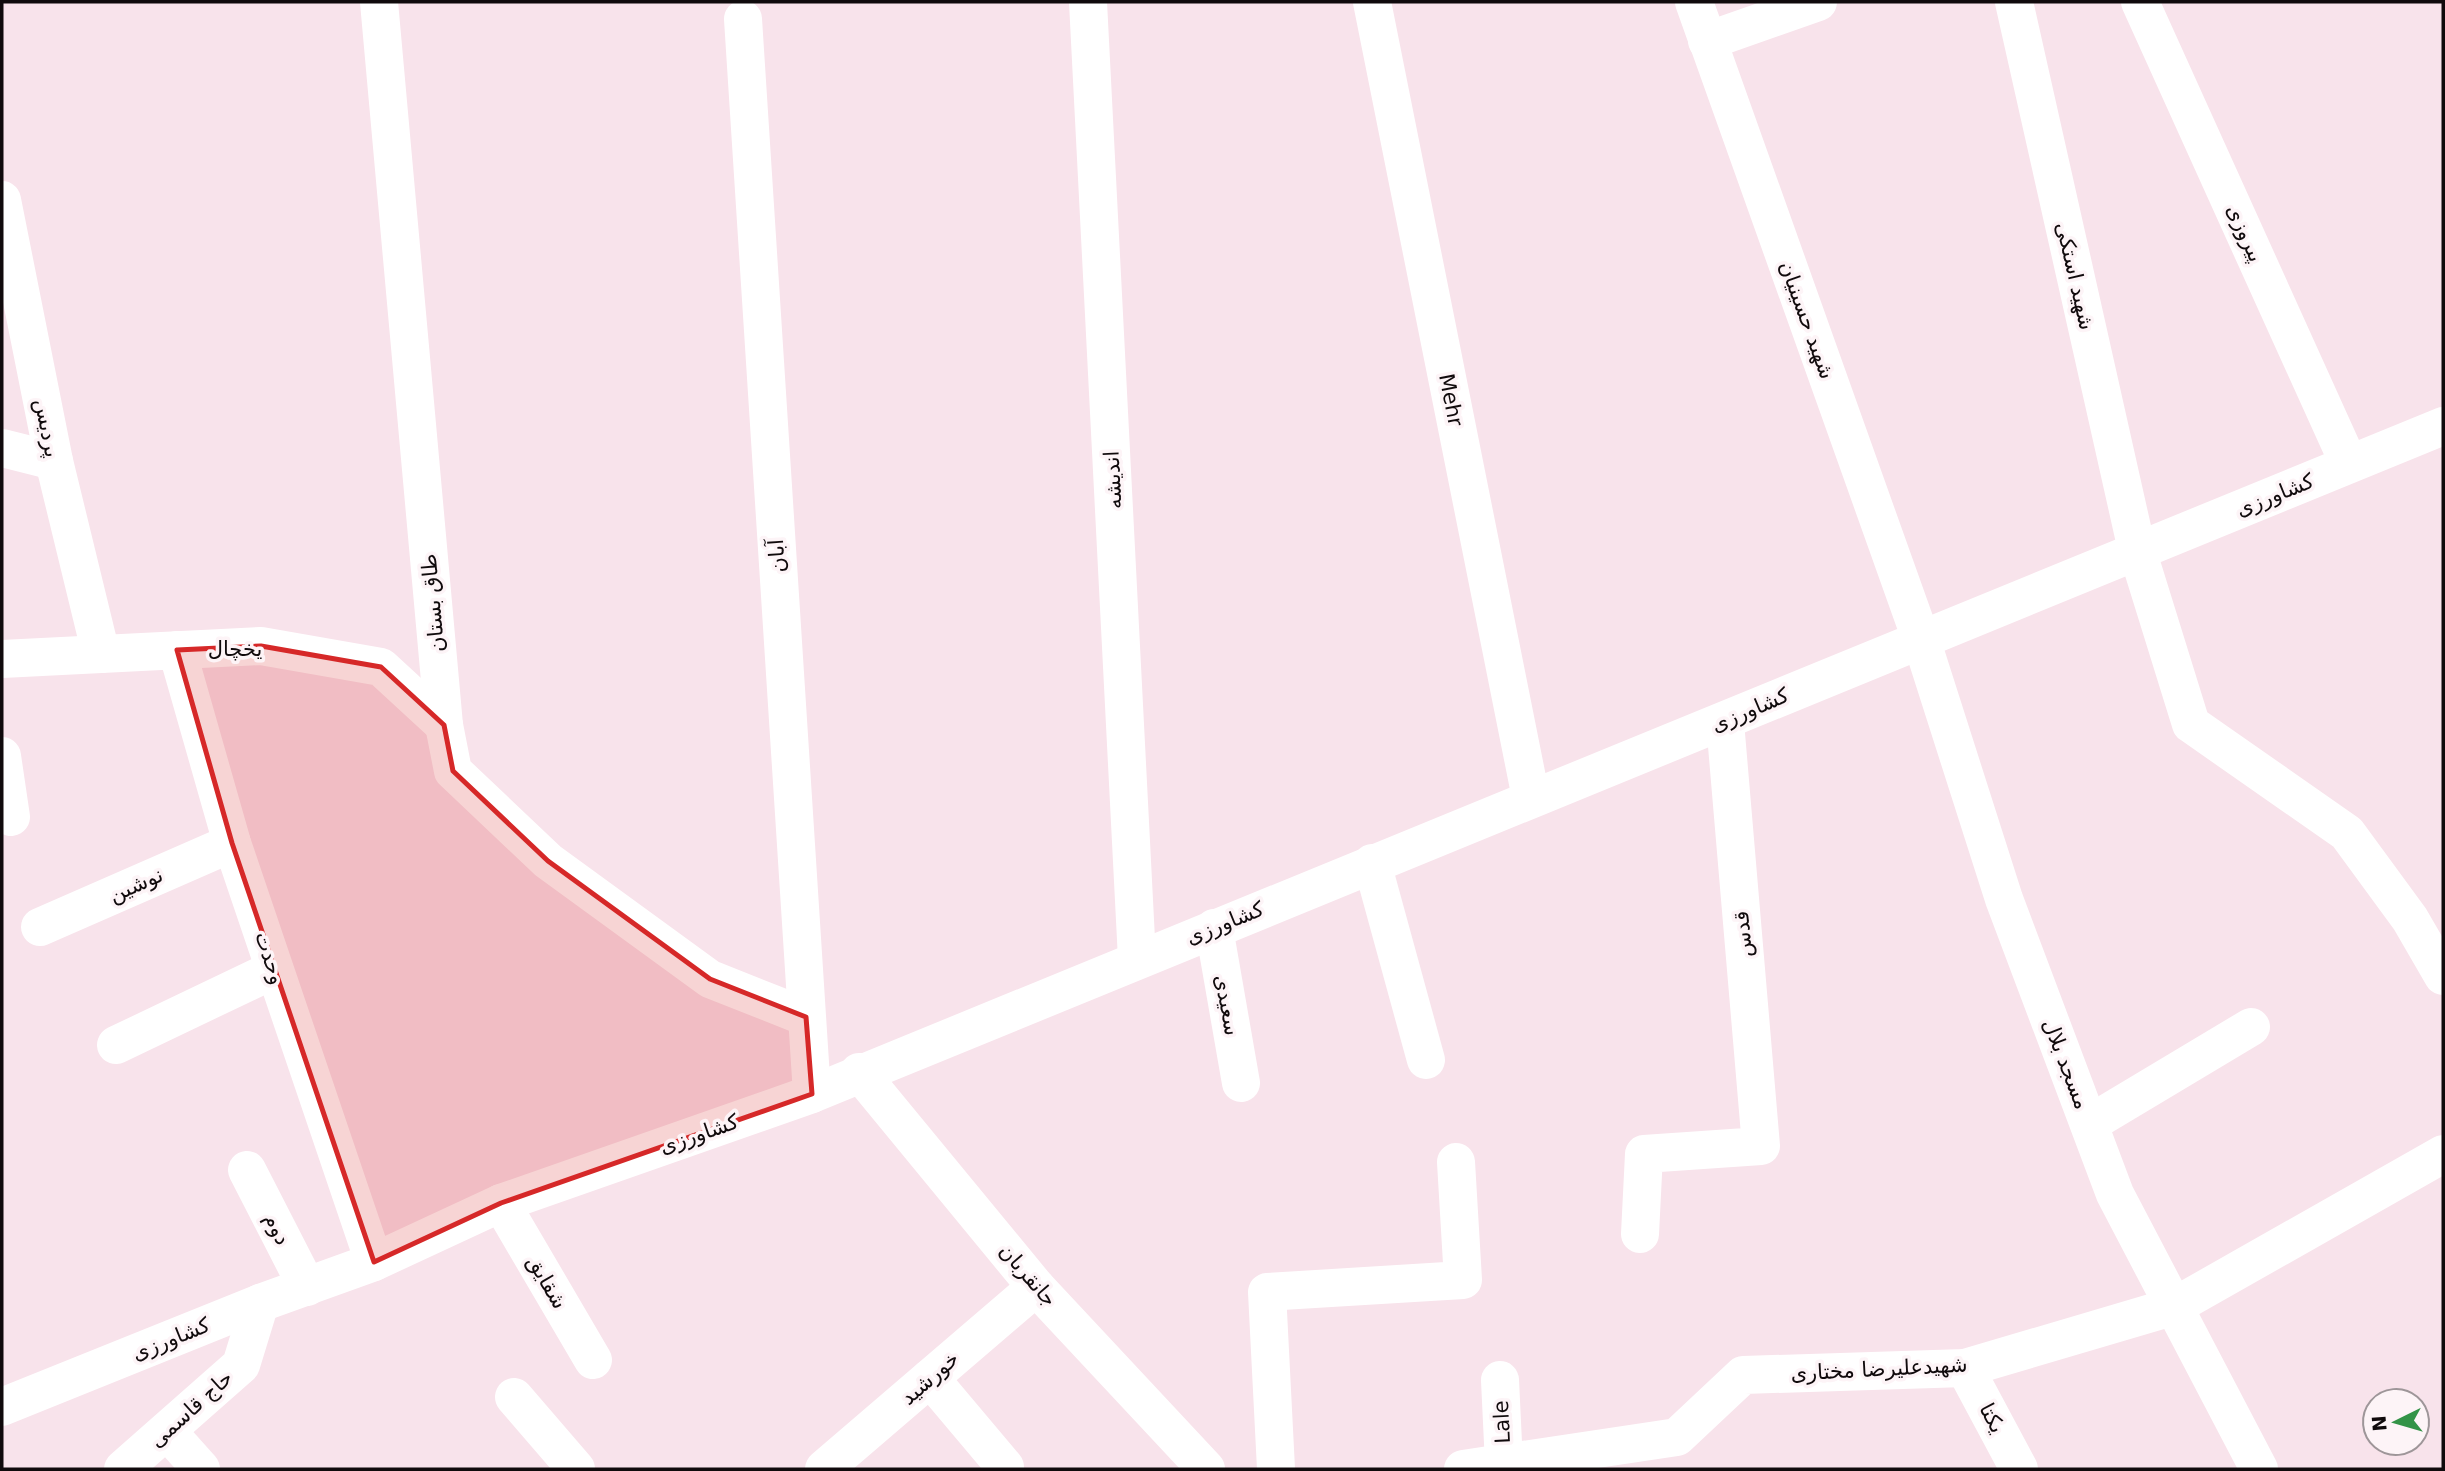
<svg xmlns="http://www.w3.org/2000/svg" width="2445" height="1471" viewBox="0 0 2445 1471" font-family="'DejaVu Sans','Noto Naskh Arabic',sans-serif">
<rect width="100%" height="100%" fill="#f8e3eb"/>
<g fill="none" stroke-linecap="round" stroke-linejoin="round">
<!-- minor -->
<g stroke="#fff" stroke-width="38">
<path d="M379,2L444,725L453,771L548,861L710,979L806,1017"/>
<path d="M1088,2L1137,959"/>
<path d="M1372,2L1531,798"/>
<path d="M1694,2L1921,639L2004,899L2115,1194L2259,1469"/>
<path d="M2014,2L2137,550L2191,724L2347,833L2410,919L2443,976"/>
<path d="M2140,2L2349,464"/>
<path d="M743,19L812,1094"/>
<path d="M1707,41L1818,2"/>
<path d="M2,200L54,461L101,654"/>
<path d="M2,448L54,461"/>
<path d="M177,650L232,843L374,1262"/>
<path d="M2,659L261,646L381,667L444,725"/>
<path d="M2,756L11,817"/>
<path d="M1372,863L1426,1060"/>
<path d="M40,927L232,843"/>
<path d="M1214,928L1241,1083"/>
<path d="M116,1045L273,970"/>
<path d="M859,1072L1036,1287L1206,1469"/>
<path d="M2089,1124L2251,1027"/>
<path d="M247,1170L307,1287"/>
<path d="M501,1203L593,1360"/>
<path d="M1640,1234L1644,1154L1761,1146L1725,722"/>
<path d="M1965,1368L2019,1469"/>
<path d="M930,1378L1005,1467"/>
<path d="M1500,1380L1504,1464"/>
<path d="M514,1397L576,1469"/>
<path d="M2,1407L260,1303L374,1262L501,1203L812,1094L2443,426"/>
<path d="M167,1431L201,1469"/>
<path d="M123,1469L241,1365L260,1303"/>
<path d="M824,1469L1036,1287"/>
<path d="M1276,1469L1267,1292L1463,1280L1456,1162"/>
<path d="M1463,1469L1677,1437L1743,1375L1965,1368L2175,1306L2443,1154"/>
</g>
</g>
<!-- marked area -->
<path fill="#d62828" fill-opacity="0.2" stroke="#d62828" stroke-width="5" stroke-linejoin="round" d="M261,646L381,667L444,725L453,771L548,861L710,979L806,1017L812,1094L501,1203L374,1262L232,843L177,650Z"/>
<g text-anchor="middle" stroke-width="7" stroke-linejoin="round" paint-order="stroke">
<!-- street labels -->
<g font-size="21" fill="#100a0c" stroke="#fdf4f7">
<text transform="translate(2245 233) rotate(66)" y="7">پیروزی</text>
<text transform="translate(2075 276) rotate(77)" y="7">شهید استکی</text>
<text transform="translate(1807 320) rotate(70)" y="7">شهید حسینیان</text>
<text transform="translate(1451 400) rotate(79)" y="7">Mehr</text>
<text transform="translate(47 428) rotate(79)" y="7">پردیس</text>
<text transform="translate(1113 480) rotate(-93)" y="7">اندیشه</text>
<text transform="translate(2275 495) rotate(-22)" y="7">کشاورزی</text>
<text transform="translate(777 556) rotate(-94)" y="7">آبان</text>
<text transform="translate(433 603) rotate(-95)" y="7">طاق بستان</text>
<text x="235" y="656">یخچال</text>
<text transform="translate(1750 710) rotate(-23)" y="7">کشاورزی</text>
<text transform="translate(136 885) rotate(-24)" y="7">نوشین</text>
<text transform="translate(1225 923) rotate(-22)" y="7">کشاورزی</text>
<text transform="translate(1743 934) rotate(-95)" y="7">قدس</text>
<text transform="translate(270 958) rotate(72)" y="7">وحدت</text>
<text transform="translate(1227 1005) rotate(80)" y="7">سعیدی</text>
<text transform="translate(2066 1064) rotate(69)" y="7">مسجد بلال</text>
<text transform="translate(699 1134) rotate(-19)" y="7">کشاورزی</text>
<text transform="translate(277 1229) rotate(63)" y="7">دوم</text>
<text transform="translate(1028 1275) rotate(49)" y="7">جانقربان</text>
<text transform="translate(547 1282) rotate(60)" y="7">شقایق</text>
<text transform="translate(171 1339) rotate(-22)" y="7">کشاورزی</text>
<text transform="translate(1879 1369) rotate(-3)" y="7">شهیدعلیرضا مختاری</text>
<text transform="translate(930 1378) rotate(-41)" y="7">خورشید</text>
<text transform="translate(191 1409) rotate(-42)" y="7">حاج قاسمی</text>
<text transform="translate(1992 1418) rotate(62)" y="7">یکتا</text>
<text transform="translate(1502 1422) rotate(-93)" y="7">Lale</text>
</g>
</g>
<!-- border -->
<rect width="2445" height="1471" fill="none" stroke="#100a0c" stroke-width="7"/>
<!-- north arrow -->
<g transform="translate(2396 1422) rotate(265)"><circle r="33" fill="#fdf4f7" stroke="#9e9699" stroke-width="2"/>
<path d="M0-5L12 26L0 18L-12 26Z" fill="#339347"/>
<text y="-10" font-size="19" font-weight="bold" text-anchor="middle" fill="#100a0c">N</text>
</g>
</svg>
